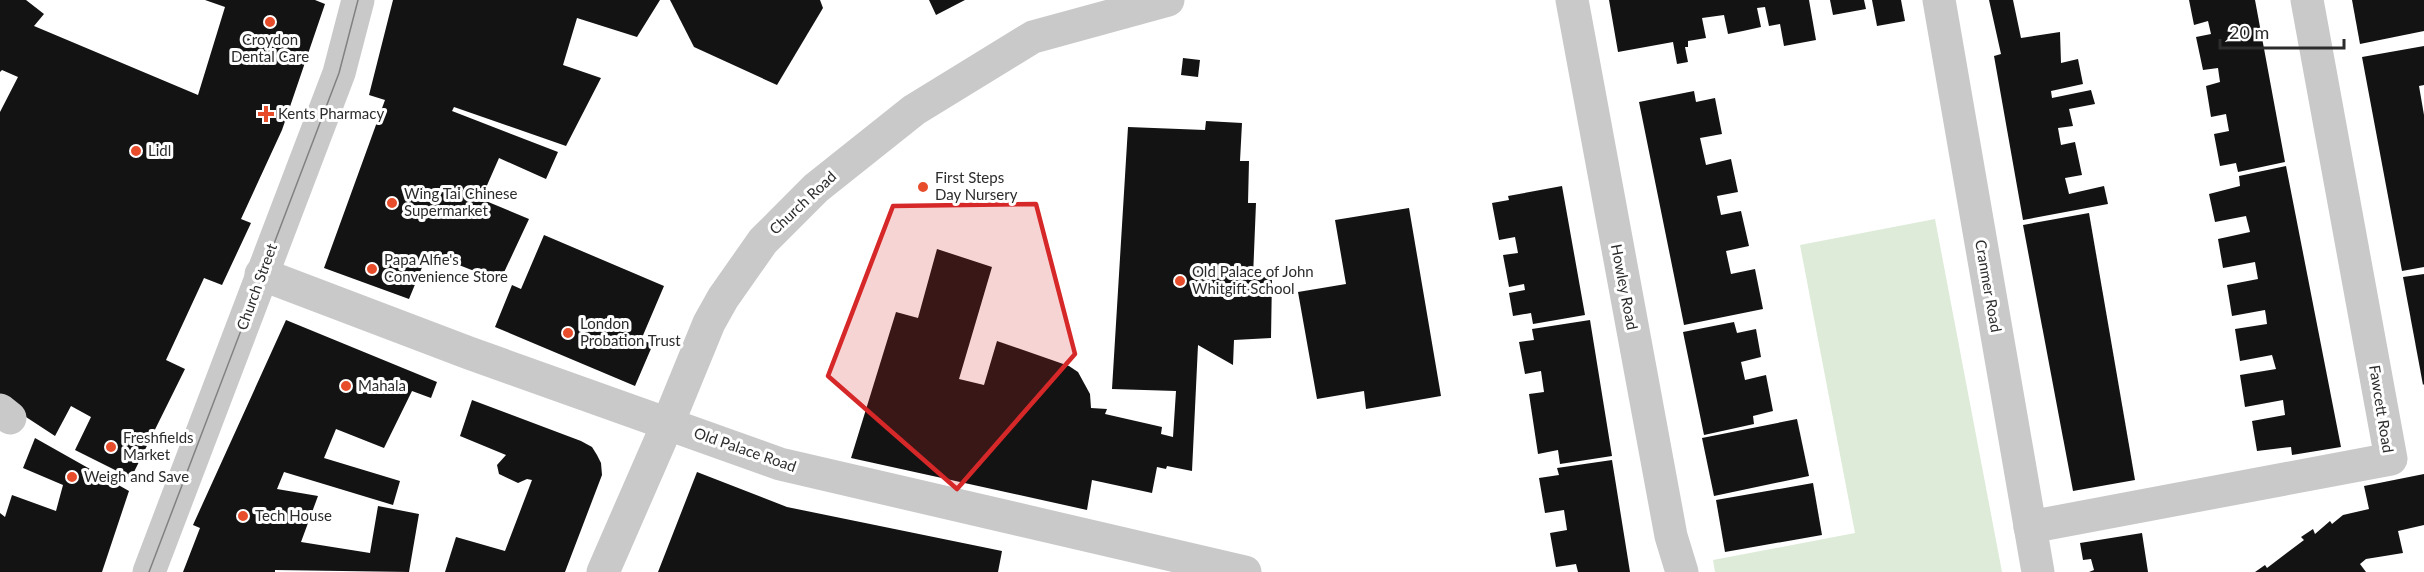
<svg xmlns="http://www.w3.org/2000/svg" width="2424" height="572" viewBox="0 0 2424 572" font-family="Lato,sans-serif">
<rect width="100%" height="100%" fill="#fff"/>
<!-- green -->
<path fill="#deebd9" d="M1935,219L2002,572H1715L1713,560L1855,533L1800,245Z"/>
<!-- building -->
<g fill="#131313">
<path d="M0,0H26L44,14L34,26L198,95L225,7L205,0H315L325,4L282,130L241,219L251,223L222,285L204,278L166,360L185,369L131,478L75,450L91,417L71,406L55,436L0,400V112L18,77L2,70L0,72Z"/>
<path d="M393,0H660L637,37L577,18L563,65L601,78L566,146L454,107L452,111L558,152L546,179L499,158L481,199L529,219L500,281L428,253L409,299L324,268L385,100L369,95Z"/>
<path d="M670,0H820L823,8L777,85L694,47Z"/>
<path d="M929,0H965L936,15Z"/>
<path d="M1609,0H1809L1816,40L1784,46L1780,24L1769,26L1765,7L1757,8L1761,27L1743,31L1728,34L1724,15L1702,18L1706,38L1688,41V47H1685L1688,62L1677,64L1673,42L1618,52Z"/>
<path d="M1830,0H1864L1866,9L1833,15Z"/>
<path d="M1872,0H1901L1905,21L1877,26Z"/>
<path d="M1989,0H2013L2021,38L2060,32L2061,63L2078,59L2083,84L2051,91L2052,98L2091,90L2095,104L2069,109L2073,126L2058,128L2061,145L2075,142L2082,175L2065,178L2069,194L2104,186L2108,204L2023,220L1994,56L2001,54Z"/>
<path d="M2189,0H2255L2285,162L2238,172L2236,163L2220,166L2214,134L2229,131L2226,114L2211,117L2206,86L2220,82L2218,68L2203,70L2196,37L2211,34L2208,21L2194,25Z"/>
<path d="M2352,0H2424V31L2360,44Z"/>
<path d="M2424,46V85L2419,86L2424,115V267L2402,271L2362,57Z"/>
<path d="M1183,58L1200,60L1198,77L1181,75Z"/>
<path d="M1694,91L1696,102L1715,98L1722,134L1700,138L1706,165L1731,159L1738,192L1717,196L1721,215L1741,211L1749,246L1726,251L1731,274L1755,269L1763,309L1684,325L1639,102Z"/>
<path d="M1206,121L1242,123L1240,161H1249L1248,203H1256L1253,277H1272L1271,338L1234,340L1233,365L1198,345L1192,471L1167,466L1166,469L1157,467L1152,493L1092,480L1087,510L851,458L896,312L918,318L937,249L992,267L959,379L984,385L997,341L1069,366L1078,372L1090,394L1091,408L1107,409L1105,414L1162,427L1161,434L1173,437L1176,391L1112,389L1128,127L1205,130Z"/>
<path d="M2286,166L2341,447L2292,455L2291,447L2257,451L2252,421L2285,415L2283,400L2245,407L2240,375L2276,369L2272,355L2240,361L2235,329L2267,324L2266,316L2265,310L2232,316L2227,285L2258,279L2255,262L2223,268L2218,239L2250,232L2246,216L2215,222L2209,194L2240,186L2239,176Z"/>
<path d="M1562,186L1585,315L1533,324L1531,313L1513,316L1509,293L1525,290L1524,284L1509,287L1503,255L1518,253L1515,237L1499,240L1492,203L1509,200L1508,196Z"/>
<path d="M1409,208L1441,396L1366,409L1364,391L1317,399L1298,292L1346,284L1335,220Z"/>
<path d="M2089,213L2135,480L2073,491L2023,225Z"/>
<path d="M544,235L664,286L641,340L653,344L635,386L495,327L512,285L521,289Z"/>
<path d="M2424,274V384L2423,385L2403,277Z"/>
<path d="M286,320L437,382L431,398L412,391L384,448L336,429L324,458L400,481L393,505L284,472L277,489L318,496L301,542L370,553L378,506L419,514L409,572L275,570V572H183L200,528L193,525Z"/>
<path d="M1590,320L1612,456L1560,464L1558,450L1538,454L1529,394L1544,392L1541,371L1525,374L1519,342L1534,340L1532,329Z"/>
<path d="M1734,322L1737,333L1756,329L1761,357L1741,362L1745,380L1766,375L1773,411L1753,416L1754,424L1704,435L1683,332Z"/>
<path d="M472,400L581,441L592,447L597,455L601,463L602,475L565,572H445L456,537L505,551L532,480L527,479L518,483L499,474L497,465L506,455L460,436Z"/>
<path d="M1797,419L1809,476L1714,496L1702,438Z"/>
<path d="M35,438L129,491L102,572H0V513L5,517L12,495L56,511L63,485L23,468Z"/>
<path d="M1612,460L1630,572H1578L1576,564L1556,567L1550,533L1567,530L1564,510L1545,513L1539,478L1559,475L1557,468Z"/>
<path d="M697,472L787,507L1002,551L998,572H658Z"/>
<path d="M2424,474V525L2398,531L2403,553L2366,559L2360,564L2366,572H2255L2265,565L2267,568L2304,540L2301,537L2313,529L2315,534L2330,521L2332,524L2343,515L2369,509L2364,486Z"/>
<path d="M1813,483L1822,535L1725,552L1716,500Z"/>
<path d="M2142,533L2148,572H2089L2094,570L2091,559L2083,560L2080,543Z"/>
</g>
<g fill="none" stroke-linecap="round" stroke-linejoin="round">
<!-- minor -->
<g stroke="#c9c9c9" stroke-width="33">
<path d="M1572,0L1671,536L1682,572"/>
<path d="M1939,0L2038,572"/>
<path d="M261,274L469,353L780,464L1245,572"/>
<path d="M0,410L10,418"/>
<path d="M2030,527L2391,459L2307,0"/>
<path d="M149,572L339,73L358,0"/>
<path d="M603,572L668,423L709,323L723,298L763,241L816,188L914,110L1033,37L1168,0"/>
</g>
<!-- tram -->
<path stroke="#818181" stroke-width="1.5" d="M149,572L339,73L358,0"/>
</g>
<!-- marked area -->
<path fill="#d62828" fill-opacity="0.2" stroke="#d62828" stroke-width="4.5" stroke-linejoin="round" d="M1036,204L1075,354L957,489L828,376L893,206Z"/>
<!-- markers -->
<g fill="#e74c2b" stroke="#fff" stroke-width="2">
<circle cx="270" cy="22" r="6"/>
<path d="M263 105h6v6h6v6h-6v6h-6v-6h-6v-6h6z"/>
<circle cx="136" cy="151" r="6"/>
<circle cx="923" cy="187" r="6"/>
<circle cx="392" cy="203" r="6"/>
<circle cx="372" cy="269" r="6"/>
<circle cx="1180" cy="281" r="6"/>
<circle cx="568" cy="333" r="6"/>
<circle cx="346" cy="386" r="6"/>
<circle cx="111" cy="447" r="6"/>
<circle cx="72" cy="477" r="6"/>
<circle cx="243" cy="516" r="6"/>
</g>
<g text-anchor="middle" stroke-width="6" stroke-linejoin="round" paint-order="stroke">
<!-- poi labels -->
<g font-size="15" fill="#2c2c2c" stroke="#fff" text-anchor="start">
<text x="270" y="45" text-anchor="middle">Croydon<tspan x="270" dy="17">Dental Care</tspan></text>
<text x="278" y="119">Kents Pharmacy</text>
<text x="148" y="156">Lidl</text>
<text x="935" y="183">First Steps<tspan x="935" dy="17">Day Nursery</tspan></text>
<text x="404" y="199">Wing Tai Chinese<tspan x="404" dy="17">Supermarket</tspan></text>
<text x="384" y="265">Papa Alfie's<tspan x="384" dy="17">Convenience Store</tspan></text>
<text x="1192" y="277">Old Palace of John<tspan x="1192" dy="17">Whitgift School</tspan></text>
<text x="580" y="329">London<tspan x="580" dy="17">Probation Trust</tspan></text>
<text x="358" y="391">Mahala</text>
<text x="123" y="443">Freshfields<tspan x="123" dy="17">Market</tspan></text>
<text x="84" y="482">Weigh and Save</text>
<text x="255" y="521">Tech House</text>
</g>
<!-- street labels -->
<g font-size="15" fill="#2c2c2c" stroke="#fff">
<text transform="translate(803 203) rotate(-43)" y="5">Church Road</text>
<text transform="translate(1988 286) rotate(80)" y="5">Cranmer Road</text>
<text transform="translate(257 287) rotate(-70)" y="5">Church Street</text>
<text transform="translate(1624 287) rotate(79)" y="5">Howley Road</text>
<text transform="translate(2381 409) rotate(81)" y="5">Fawcett Road</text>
<text transform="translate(745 450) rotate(19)" y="5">Old Palace Road</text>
</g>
</g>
<!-- scale -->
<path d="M2220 39v9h124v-9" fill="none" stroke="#2c2c2c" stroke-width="3"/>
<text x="2229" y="39" font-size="18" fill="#2c2c2c" stroke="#ffffff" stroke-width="4.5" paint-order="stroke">20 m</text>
</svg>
